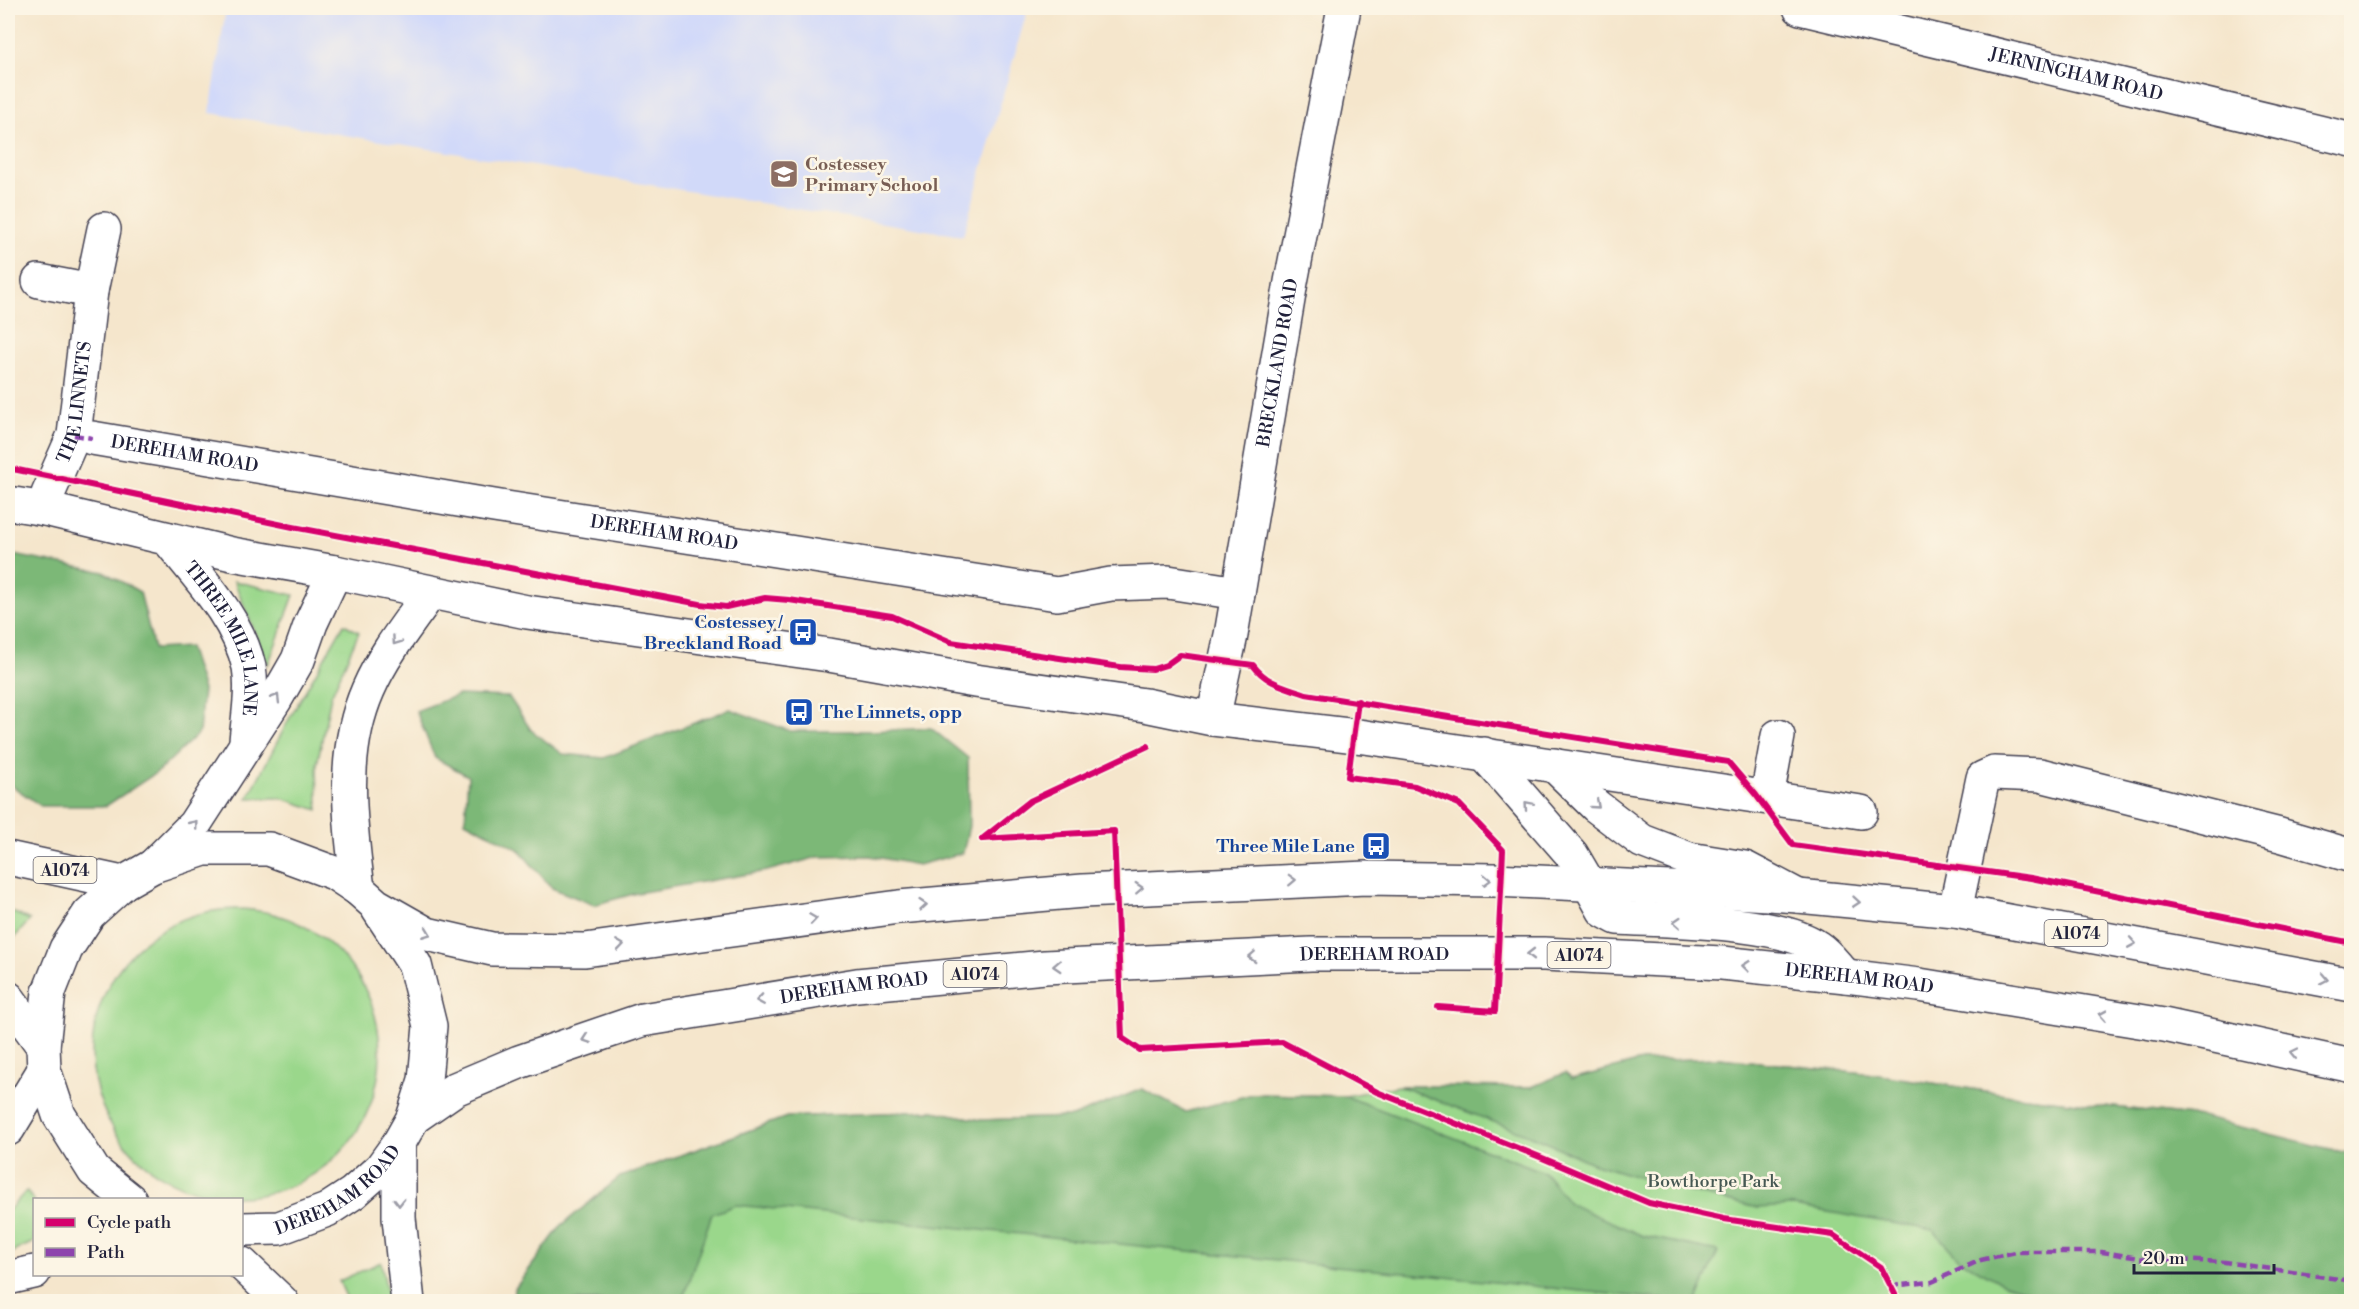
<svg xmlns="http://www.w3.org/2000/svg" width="2359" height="1309" viewBox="0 0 2359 1309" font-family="'Libre Bodoni',serif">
<rect width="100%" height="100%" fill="#fcf5e5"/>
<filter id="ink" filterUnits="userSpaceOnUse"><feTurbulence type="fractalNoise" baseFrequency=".0167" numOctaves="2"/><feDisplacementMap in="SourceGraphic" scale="12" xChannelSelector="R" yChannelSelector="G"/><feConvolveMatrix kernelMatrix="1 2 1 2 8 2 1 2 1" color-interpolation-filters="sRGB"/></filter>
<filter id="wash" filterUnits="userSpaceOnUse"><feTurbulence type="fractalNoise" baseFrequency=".008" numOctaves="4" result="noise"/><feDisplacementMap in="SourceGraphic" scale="24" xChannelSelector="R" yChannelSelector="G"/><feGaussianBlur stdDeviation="1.35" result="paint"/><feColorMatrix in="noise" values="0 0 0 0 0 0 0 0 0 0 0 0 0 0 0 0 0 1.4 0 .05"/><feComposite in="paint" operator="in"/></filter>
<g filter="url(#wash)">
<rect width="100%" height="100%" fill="#f5e6cc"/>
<!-- built -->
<path fill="#d1d9f9" d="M226,8H1028L963,236L210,113Z"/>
<!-- green -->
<g fill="#9ad78b" stroke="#5e7c63" stroke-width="1.5">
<path d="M234,581L294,595L268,665Z"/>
<path d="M344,624L359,632L331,696L317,764L318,810L281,798H248L289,719Z"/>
<circle cx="236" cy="1053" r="144"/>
<path d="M8,910L30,920L8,945Z"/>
<path d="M1719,1058L1873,1074L2025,1097L2200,1117L2351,1154V1301L513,1302L514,1290L561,1226L620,1177L787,1117L933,1111L981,1120L1072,1117L1142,1089L1186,1112L1253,1094L1345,1096L1399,1086L1532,1087L1565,1073L1572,1079L1642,1061Z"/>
<path d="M26,1191L34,1200V1242L8,1254V1211Z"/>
<path d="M381,1262L389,1301H348L339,1281Z"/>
</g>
<!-- forest -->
<g fill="#7bb877" stroke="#4e6d59" stroke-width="1.5">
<path d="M8,554L104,572L140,592L154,649L189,647L203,690L199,733L159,771L106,806H41L8,783Z"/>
<path d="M458,695L509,697L531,730L563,754L604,758L730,709L790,731H871L931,728L968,758L969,826L963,853L918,865L870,856L818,857L767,871L637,893L594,905L552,888L518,849L465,821L468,776L435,758L416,711Z"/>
<path d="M1719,1058L1873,1074L2025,1097L2200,1117L2351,1154V1301H2048L2040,1295L2002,1283L1960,1260L1933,1230L1793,1206L1757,1208L1673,1188L1592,1163L1539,1139L1399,1086L1532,1087L1565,1073L1572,1079L1642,1061Z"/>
<path d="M1142,1089L1186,1112L1253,1094L1345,1096L1544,1172L1570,1204L1643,1236L1718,1251L1697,1301L1690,1302L736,1205L712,1214L682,1301H513L514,1290L561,1226L620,1177L787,1117L933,1111L981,1120L1072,1117Z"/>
</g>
</g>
<g filter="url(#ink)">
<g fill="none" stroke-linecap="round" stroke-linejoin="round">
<!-- street casing -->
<g stroke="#423f51" stroke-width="36">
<g id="street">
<path id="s1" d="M1800,8L2352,140"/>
<path d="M39,281L91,291"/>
<path id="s2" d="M92,438L494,506L1057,594L1111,584L1168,582L1238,593"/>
<path d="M8,503L45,509L232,554L335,572L527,612L829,655L975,681L1145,705L1213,719L1365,737L1861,812"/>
<path id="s3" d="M45,509L48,494L74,435L91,291L104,229"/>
<path id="s4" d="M168,539C198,577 238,618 249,667C253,690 248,717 246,741"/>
<path id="s5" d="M1213,719L1231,635L1291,282L1344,8"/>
<path d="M1484,754L1572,855L1589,884"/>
<path d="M1554,765L1596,806L1642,841L1689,859L1745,868L1798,896"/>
<path d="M1767,797L1778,736"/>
<path d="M153,866L194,825L275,700L298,660L311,623L335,572"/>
<path d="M358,889C350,822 340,754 368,690C383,655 408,624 430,593"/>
<path d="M1955,911L1983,778L1994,773L2040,775L2280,835L2352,856"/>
<path d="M8,1129L44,1070"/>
<path d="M399,1143V1218L408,1302"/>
<path d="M242,1264L282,1302"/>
<path d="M8,1278L34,1272"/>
</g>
</g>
<!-- highway casing -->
<g stroke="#423f51" stroke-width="36">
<g id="highway">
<path d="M8,858L123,883"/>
<path d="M1589,884L1604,911L1617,918C1667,921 1778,920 1817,947C1828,954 1837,967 1846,976"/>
<path d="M8,998L43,1046"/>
<path id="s6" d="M413,1118L455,1089L519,1062L642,1020L857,985L1045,967L1311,954H1544L1722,963L1846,976L1919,985L2164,1025L2352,1066"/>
<path d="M130,1200L94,1171L59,1115L44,1070L43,1046L49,992L66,949L89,914L123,883L153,866L204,849H269L334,873L358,889L376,905L427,934L492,949L585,950L899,907L1083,891L1366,878L1494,880L1670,888L1798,896L1955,911L2352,985"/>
<path id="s7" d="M242,1229L279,1228L327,1210L353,1193L381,1168L399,1143L413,1118L425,1080L430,1026L415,965L378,909"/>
</g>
</g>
<!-- street -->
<use href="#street" stroke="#fff" stroke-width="33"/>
<!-- highway -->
<use href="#highway" stroke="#fff" stroke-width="33"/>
<!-- quiet -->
<g stroke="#8e44ad" stroke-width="4.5" stroke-dasharray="9 4.5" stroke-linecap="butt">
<path d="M74,435L92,438"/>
<path d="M1890,1286L1932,1282L1981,1260L2016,1252H2102L2146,1259L2225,1262L2352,1281"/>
</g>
<!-- cycleway casing -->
<g stroke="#fcf5e5" stroke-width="10">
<g id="cycleway">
<path d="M8,468L293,527L700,604L726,607L765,598L789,600L892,616L951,642L1120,667L1153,669L1166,665L1180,655L1253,665C1267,684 1284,686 1306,694L1728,762L1756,795L1793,845L2031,878L2352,943"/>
<path d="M1358,701L1348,777L1415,786L1459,804L1503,850L1495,1011L1438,1007"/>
<path d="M982,839L1114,831L1122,1038L1140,1050L1282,1042L1377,1092L1540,1157L1649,1203L1724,1219L1833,1235L1881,1267L1899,1302"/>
<path d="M982,839L1030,801L1148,746"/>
</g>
</g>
<!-- cycleway -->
<use href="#cycleway" stroke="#d6006c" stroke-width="6"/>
</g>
<!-- one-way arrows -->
<defs><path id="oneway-chevron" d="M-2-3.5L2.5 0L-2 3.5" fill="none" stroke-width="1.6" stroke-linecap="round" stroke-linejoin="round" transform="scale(1.5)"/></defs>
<g stroke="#9c9ca7">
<use href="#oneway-chevron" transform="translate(396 641) rotate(125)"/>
<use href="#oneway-chevron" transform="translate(276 698) rotate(-59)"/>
<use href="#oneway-chevron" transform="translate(1528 805) rotate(-131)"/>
<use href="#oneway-chevron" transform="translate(1596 805) rotate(41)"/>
<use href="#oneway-chevron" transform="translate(194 824) rotate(-51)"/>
<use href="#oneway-chevron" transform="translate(1292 880) rotate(-2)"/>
<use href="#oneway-chevron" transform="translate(1487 880) rotate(2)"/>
<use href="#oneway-chevron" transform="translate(1139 888) rotate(-3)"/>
<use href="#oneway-chevron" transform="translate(1856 902) rotate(5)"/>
<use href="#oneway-chevron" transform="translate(923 905) rotate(-5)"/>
<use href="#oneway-chevron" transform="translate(813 919) rotate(-8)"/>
<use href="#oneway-chevron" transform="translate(1677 922) rotate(-176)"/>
<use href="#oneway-chevron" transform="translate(427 933) rotate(21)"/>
<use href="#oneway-chevron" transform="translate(2132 943) rotate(10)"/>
<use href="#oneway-chevron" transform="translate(620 945) rotate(-8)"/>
<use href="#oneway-chevron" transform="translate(1531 954) rotate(180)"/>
<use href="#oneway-chevron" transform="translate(1252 957) rotate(177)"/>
<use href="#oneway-chevron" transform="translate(1057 966) rotate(177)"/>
<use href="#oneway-chevron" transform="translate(1746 966) rotate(-174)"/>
<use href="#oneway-chevron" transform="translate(2324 979) rotate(11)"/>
<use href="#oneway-chevron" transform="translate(760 1000) rotate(171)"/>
<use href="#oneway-chevron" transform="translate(2103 1015) rotate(-170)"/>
<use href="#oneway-chevron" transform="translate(586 1039) rotate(161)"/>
<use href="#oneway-chevron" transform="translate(2294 1053) rotate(-168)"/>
<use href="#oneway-chevron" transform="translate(399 1202) rotate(90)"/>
</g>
</g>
<!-- icons -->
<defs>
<g id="school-square" transform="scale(1.5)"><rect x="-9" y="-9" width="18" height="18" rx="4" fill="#8d6e63" stroke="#fcf5e5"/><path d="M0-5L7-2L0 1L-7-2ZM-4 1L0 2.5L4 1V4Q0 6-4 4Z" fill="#fff"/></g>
<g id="bus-square" transform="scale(1.5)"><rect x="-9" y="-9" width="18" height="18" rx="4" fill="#1a4fb4" stroke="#fcf5e5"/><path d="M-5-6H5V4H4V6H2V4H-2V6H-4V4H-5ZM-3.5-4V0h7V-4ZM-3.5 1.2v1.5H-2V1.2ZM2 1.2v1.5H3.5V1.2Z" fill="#fff"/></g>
</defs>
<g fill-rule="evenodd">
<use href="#school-square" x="784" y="174"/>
<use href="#bus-square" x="803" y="632"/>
<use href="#bus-square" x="799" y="712"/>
<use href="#bus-square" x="1376" y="846"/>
</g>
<g text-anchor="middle" stroke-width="5" stroke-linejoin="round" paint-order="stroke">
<!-- shield labels -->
<g fill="#fcf5e5" stroke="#63616e" stroke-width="1.5">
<rect x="33.5" y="857" width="63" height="26" rx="4.5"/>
<rect x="2044.5" y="920" width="63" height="26" rx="4.5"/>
<rect x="1547.5" y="942" width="63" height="26" rx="4.5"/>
<rect x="943.5" y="961" width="63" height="26" rx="4.5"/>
</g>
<g font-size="16" font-weight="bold" fill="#22223b">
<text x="65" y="876">A1074</text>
<text x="2076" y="939">A1074</text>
<text x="1579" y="961">A1074</text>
<text x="975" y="980">A1074</text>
</g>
<!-- street labels -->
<g font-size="18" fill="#22223b" stroke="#fcf5e5">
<text dy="6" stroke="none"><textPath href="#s1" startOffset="284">JERNINGHAM ROAD</textPath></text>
<text dy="6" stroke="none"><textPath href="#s5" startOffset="362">BRECKLAND ROAD</textPath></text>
<text dy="6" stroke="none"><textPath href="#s3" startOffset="112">THE LINNETS</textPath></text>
<text dy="6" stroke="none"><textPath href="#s2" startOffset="94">DEREHAM ROAD</textPath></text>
<text dy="6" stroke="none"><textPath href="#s2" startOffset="580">DEREHAM ROAD</textPath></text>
<text dy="6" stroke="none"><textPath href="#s4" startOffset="117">THREE MILE LANE</textPath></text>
<text dy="6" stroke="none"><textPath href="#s6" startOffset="987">DEREHAM ROAD</textPath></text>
<text dy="6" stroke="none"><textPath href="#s6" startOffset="1473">DEREHAM ROAD</textPath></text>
<text dy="6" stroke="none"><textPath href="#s6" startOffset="465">DEREHAM ROAD</textPath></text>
<text dy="6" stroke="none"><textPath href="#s7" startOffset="108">DEREHAM ROAD</textPath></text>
</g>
<!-- education labels -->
<g font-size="18" font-weight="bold" fill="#785e54" stroke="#fcf5e5" text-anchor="start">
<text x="805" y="170">Costessey<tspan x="805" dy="21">Primary School</tspan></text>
</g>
<!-- transit labels -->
<g font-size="18" font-weight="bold" fill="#164399" stroke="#fcf5e5" text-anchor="end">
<text x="782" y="628">Costessey /<tspan x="782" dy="21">Breckland Road</tspan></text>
<text x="820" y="718" text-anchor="start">The Linnets, opp</text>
<text x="1355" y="852">Three Mile Lane</text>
</g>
<!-- park labels -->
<g font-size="18" fill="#465853" stroke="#fcf5e5">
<text x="1713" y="1187">Bowthorpe Park</text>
</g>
</g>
<!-- margin -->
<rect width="2359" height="1309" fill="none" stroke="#fcf5e5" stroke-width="30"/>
<!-- legend -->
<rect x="33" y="1198" width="210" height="78" fill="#fcf5e5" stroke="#a5a1a1" stroke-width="1.5"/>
<rect x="45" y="1218" width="30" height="9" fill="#d6006c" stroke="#a5a1a1" stroke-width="1.5"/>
<text x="87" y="1228" font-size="18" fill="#22223b">Cycle path</text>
<rect x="45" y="1248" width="30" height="9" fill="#8e44ad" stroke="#a5a1a1" stroke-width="1.5"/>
<text x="87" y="1258" font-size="18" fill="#22223b">Path</text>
<!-- scale -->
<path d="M2134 1264v9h140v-9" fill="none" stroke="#22223b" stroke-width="3"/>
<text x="2143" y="1264" font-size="18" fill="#22223b" stroke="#fcf5e5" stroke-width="4.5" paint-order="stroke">20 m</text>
</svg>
